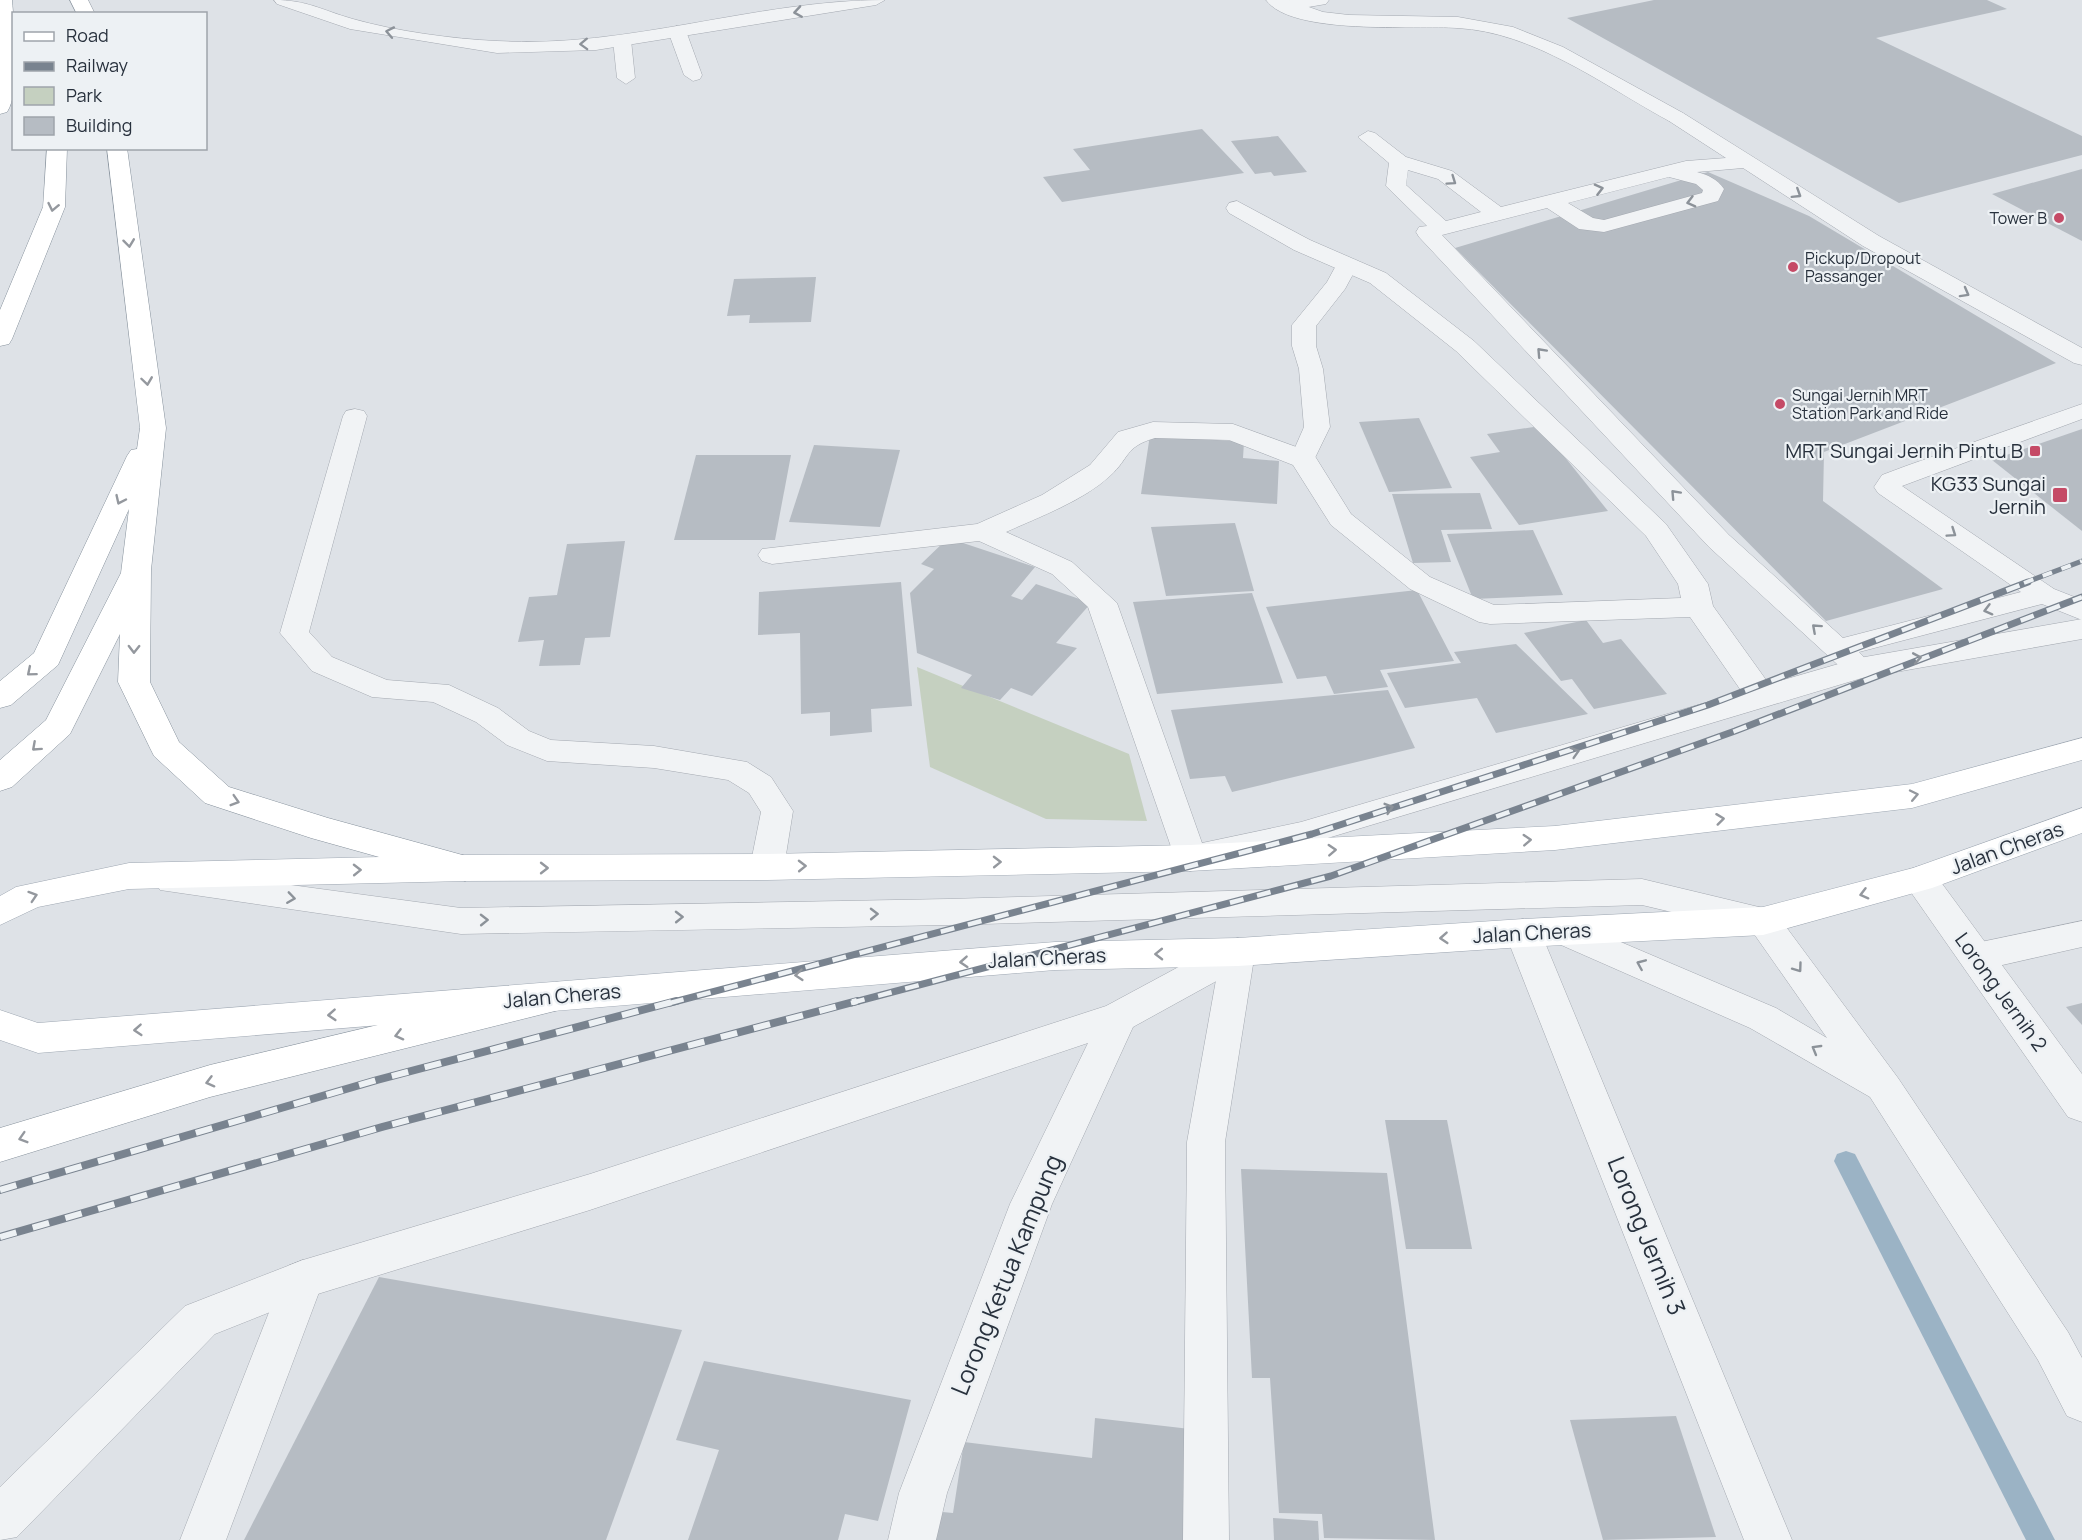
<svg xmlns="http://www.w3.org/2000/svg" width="2082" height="1540" viewBox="0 0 2082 1540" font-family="Manrope,sans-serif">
<rect width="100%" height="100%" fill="#dee2e7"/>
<!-- green -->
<path fill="#c5d0c0" d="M917,667L1129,754L1147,821L1046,819L930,767Z"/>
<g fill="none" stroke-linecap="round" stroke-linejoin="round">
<!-- stream -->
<path fill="#9bb3c5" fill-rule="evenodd" d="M1846,1151L1855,1154L2055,1540H2026L1834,1161L1837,1154Z"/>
</g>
<!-- building -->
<g fill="#b6bcc3">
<path d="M1654,0H1987L2007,9L1876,38L2082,136V155L1899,203L1567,18Z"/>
<path d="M1202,129L1244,173L1062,202L1043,177L1090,170L1073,149Z"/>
<path d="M1278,136L1307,172L1274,176L1271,172L1255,174L1231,141Z"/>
<path d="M2082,169V241L1992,194Z"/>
<path d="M1708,172L1809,216L2056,363L1824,452L1823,501L1943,589L1826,621L1455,248Z"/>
<path d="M816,277L811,322L749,323L750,315L727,316L734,279Z"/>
<path d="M1419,418L1452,488L1389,492L1359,422Z"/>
<path d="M1540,426L1608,511L1519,525L1470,457L1500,452L1487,434Z"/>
<path d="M2082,429V531L1992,460Z"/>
<path d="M1150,435L1244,442L1243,458L1279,461L1277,504L1141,494Z"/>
<path d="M814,445L900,450L880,527L789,522Z"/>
<path d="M696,455H791L775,540H674Z"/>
<path d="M1480,493L1492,529L1441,530L1451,562L1413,563L1392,494Z"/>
<path d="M1235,523L1254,591L1166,596L1151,527Z"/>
<path d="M1533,530L1563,595L1473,599L1447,534Z"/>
<path d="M948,538L1035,567L1011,596L1022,600L1036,584L1091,603L1056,643L1077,648L1032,696L1011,688L1000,700L961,688L972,675L917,653L910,593L934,569L921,564Z"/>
<path d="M625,541L610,637L585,638L580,665L539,666L544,640L518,642L529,597L557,595L567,544Z"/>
<path d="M901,582L912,706L871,709L872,732L830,736V712L801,714L800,633L758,635L759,592Z"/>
<path d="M1417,590L1454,661L1380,670L1388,687L1334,694L1326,676L1297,679L1266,607Z"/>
<path d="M1252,593L1283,683L1157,694L1133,602Z"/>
<path d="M1586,620L1603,643L1621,639L1667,694L1594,709L1572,679L1561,681L1524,633Z"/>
<path d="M1516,644L1588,714L1496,733L1477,698L1405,708L1387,673L1461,663L1454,652Z"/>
<path d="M1388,690L1415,748L1232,792L1225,776L1190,779L1171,710Z"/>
<path d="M2082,1003V1025L2066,1007Z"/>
<path d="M1385,1120H1447L1472,1249H1406Z"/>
<path d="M1241,1169L1387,1173L1435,1540L1324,1538L1322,1514L1279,1513L1270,1378H1252Z"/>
<path d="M379,1277L682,1330L606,1540H244Z"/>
<path d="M704,1361L911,1400L878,1521L845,1514L838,1540H688L719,1450L676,1440Z"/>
<path d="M1676,1416L1716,1537L1603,1540L1570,1420Z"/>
<path d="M1095,1418L1190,1429L1184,1540H927L932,1511L953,1513L964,1442L1092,1458Z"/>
<path d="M1273,1518L1318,1521L1319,1540H1274Z"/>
</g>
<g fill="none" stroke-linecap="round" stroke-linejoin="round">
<!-- service casing -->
<g stroke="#a4a9b1" stroke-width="1">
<g id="service">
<path d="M1290,0H1329L1326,4L1285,11L1276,6L1279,2Z"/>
<path d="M677,26L686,31L702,75L700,79L693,81L684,75L668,31Z"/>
<path d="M622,35L631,40L635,78L626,84L617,78L613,40Z"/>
<path d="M1676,111L1683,113L1879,236L2082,348V365L2074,363L1863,246L1743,168L1697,172C1708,175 1717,179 1724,189L1718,201L1604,232L1579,229L1547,208L1442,235L1729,535L1843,638L2021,592L1878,493L1874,487L1882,475L1906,466L2082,404V419L1902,486L2054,589L2082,600V620L2042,604L1859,652L1874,668L1869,675L1859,678L1849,675L1709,547L1419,237L1416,232L1419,227L1427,226L1386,186L1389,163L1358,137L1368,131L1375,133L1406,157L1452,171L1501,207L1686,161L1726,158L1669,121L1666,117L1669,113ZM1408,170L1438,179L1481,212L1446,221L1406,185ZM1669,177L1696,184L1703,190L1702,193L1604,220L1593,218L1568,203Z"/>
<path d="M1347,258L1355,260L1358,265L1345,289L1316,326V346L1323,369L1330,427L1312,464L1303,467L1294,464L1290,459L1304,427L1299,369L1292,346V325L1327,282L1339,260Z"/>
<path d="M355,409L364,411L367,416L309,632L332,657L387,680L449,685L498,708L529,731L551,740L654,746L747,762L771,777L793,811L784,867L779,876L767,879L755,876L750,867L761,812L749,793L728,780L654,768L547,761L507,745L476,722L433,702L372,697L312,671L280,633L343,416L346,411Z"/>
<path d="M172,869L461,908L948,899L1642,879L1763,908L1775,912L1898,1078L2068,1332L2082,1358V1422L2067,1416L2038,1360L1870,1097L1750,1028L1552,941L1547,932L1552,923L1564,919L1576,923L1776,1008L1827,1038L1752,931L1642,905L948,925L461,934L160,890L155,881L160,872Z"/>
<path d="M2082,921V947L1976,971L1964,967L1958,957L1964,947L1976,943Z"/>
<path d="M1238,939L1250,942L1255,952L1225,1142L1229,1540H1183L1187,1142L1221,952L1226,942Z"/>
<path d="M303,1260L318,1266L324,1279L226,1540H180L282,1279L288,1266Z"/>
</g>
</g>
<!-- minor casing -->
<g stroke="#a4a9b1" stroke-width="1">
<g id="minor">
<path d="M274,0C308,0 321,10 353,19C395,31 452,39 497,41C628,49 755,0 885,0L876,5L596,50L497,53L350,29L277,4Z"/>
<path d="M1266,0H1289L1323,12L1349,15L1458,17L1513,27L1563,47L1683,113L1686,117L1683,121H1669C1603,85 1534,32 1457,28C1417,25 1291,36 1266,0Z"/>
<path d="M1237,201L1310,240L1386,273L1474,341L1666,524L1708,584L1713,606L1769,684L1859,658L2082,619V639L1862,678L1301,846L1190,871L1178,867L1088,607L1052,574L979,541L772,564L762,561L758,555L762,549L977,524L1042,495L1090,465L1118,432L1153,422L1233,424L1313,453L1351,514L1430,577L1494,605L1681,598L1678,584L1646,536L1456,351L1370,283L1294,250L1229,213L1226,208L1229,203ZM1155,438L1229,440L1293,465L1331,525L1410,589L1479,622L1490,624L1690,617L1742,692L1301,822L1202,843L1117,603L1072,562L1006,532C1039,517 1083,501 1110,476C1130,458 1124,447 1155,438Z"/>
<path d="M1920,866L1932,870L2082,1074V1122L2068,1117L1908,888L1902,879L1908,870Z"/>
<path d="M1523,919L1536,923L1541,933L1792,1540H1744L1505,933L1510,923Z"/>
<path d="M1238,938L1251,942L1256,952L1251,962L1133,1027L1052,1204L947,1493L936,1540H888L899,1493L1010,1204L1088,1043L590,1210L308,1297L215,1334L17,1537L0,1540V1487L185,1306L303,1260L590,1174L1106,1006L1225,942Z"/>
</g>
</g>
<!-- primary casing -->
<g stroke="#9ea7b2" stroke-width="1">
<g id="primary">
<path d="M2082,738V760L1912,808L1555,850L1190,871L767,880L465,881L129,889L38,907L0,925V896L16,887L129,863L465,855L767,854L1190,845L1555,826L1912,784Z"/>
<path d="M2082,808V833L1932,888L1763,935L1523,947L1238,966L1055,970L38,1053L0,1040V1010L38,1023L1055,942L1238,938L1523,919L1763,907L1913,868Z"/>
</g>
</g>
<!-- motorway casing -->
<g stroke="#86919c" stroke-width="1">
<g id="motorway">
<path d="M0,0H12C14,25 21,92 7,112L0,114Z"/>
<path d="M70,0H88L95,14H77Z"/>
<path d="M47,148H67L65,207L12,339L9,344L0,346V310L43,207Z"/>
<path d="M107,148H127L166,428L151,570L150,682L179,742L229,787L328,818L477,859L482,868L477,877L465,881L311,838L205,803L154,756L150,748L118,682L120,634L70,734L12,787L0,791V760L46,720L121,573L129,509L58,665L11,705L0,708V681L34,653L127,456L131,450L137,449L140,428Z"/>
<path d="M558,982L571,987L577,997L571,1007L210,1097L0,1162V1128L210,1065Z"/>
</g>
</g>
<!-- service -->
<use href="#service" fill="#f1f3f5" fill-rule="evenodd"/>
<!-- minor -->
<use href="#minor" fill="#f1f3f5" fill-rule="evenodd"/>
<!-- primary -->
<use href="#primary" fill="#fff" fill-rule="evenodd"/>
<!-- motorway -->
<use href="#motorway" fill="#fff" fill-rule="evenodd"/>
<!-- rail-far2 casing -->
<g stroke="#79838f" stroke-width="5">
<path id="rail-far2" d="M2024,583L2082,561"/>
</g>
<!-- rail-far1 casing -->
<g stroke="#79838f" stroke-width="7">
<g id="rail-far1">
<path d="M670,1003L1312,834L1708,705L2028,582"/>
<path d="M851,1003L1331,876L1735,731L2082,597"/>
</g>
</g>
<!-- rail casing -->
<g stroke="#79838f" stroke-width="8">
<g id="rail">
<path d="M0,1190L377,1080L676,1001"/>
<path d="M0,1237L382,1127L857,1001"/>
</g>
</g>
<!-- rail-far2 -->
<use href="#rail-far2" stroke="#edf1f4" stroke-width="4" stroke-dasharray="10" stroke-linecap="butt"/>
<!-- rail-far1 -->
<use href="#rail-far1" stroke="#edf1f4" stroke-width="4.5" stroke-dasharray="14" stroke-linecap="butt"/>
<!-- rail -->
<use href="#rail" stroke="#edf1f4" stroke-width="6" stroke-dasharray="17" stroke-linecap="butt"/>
</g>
<!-- one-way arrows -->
<defs><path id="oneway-chevron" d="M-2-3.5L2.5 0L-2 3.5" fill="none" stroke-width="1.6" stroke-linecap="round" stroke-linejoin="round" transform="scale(1.5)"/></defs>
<g stroke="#8c9299">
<use href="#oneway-chevron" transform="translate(798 12) rotate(171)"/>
<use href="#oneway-chevron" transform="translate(390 32) rotate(-169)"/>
<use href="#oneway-chevron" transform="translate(584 44) rotate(178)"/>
<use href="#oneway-chevron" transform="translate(1452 181) rotate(35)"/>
<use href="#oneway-chevron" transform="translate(1599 189) rotate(-14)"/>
<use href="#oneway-chevron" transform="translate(1797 194) rotate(32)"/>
<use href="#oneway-chevron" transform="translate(1691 202) rotate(165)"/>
<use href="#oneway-chevron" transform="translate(1965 293) rotate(29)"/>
<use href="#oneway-chevron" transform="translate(1541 352) rotate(-133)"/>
<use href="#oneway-chevron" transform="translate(1675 494) rotate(-133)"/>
<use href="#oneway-chevron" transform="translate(1952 533) rotate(34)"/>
<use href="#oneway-chevron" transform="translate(1988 610) rotate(165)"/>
<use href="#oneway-chevron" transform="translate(1816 628) rotate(-138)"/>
<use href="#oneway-chevron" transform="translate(1917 658) rotate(-10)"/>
<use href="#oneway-chevron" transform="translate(1575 752) rotate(-17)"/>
<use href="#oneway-chevron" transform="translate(1389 808) rotate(-17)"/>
<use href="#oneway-chevron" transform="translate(291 898) rotate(8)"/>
<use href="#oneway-chevron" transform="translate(874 914) rotate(-1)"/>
<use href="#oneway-chevron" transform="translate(679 917) rotate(-1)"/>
<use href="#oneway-chevron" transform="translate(484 920) rotate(-1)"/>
<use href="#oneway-chevron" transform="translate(1641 964) rotate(-157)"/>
<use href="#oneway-chevron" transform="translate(1798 968) rotate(54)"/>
<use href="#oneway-chevron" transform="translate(1816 1049) rotate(-150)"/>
</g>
<g stroke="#94989e">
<use href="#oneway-chevron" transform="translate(53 207) rotate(102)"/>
<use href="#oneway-chevron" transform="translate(129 243) rotate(83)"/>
<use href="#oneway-chevron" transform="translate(147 381) rotate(82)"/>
<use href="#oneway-chevron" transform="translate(120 500) rotate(115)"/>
<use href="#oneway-chevron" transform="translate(134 649) rotate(91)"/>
<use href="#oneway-chevron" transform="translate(31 672) rotate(140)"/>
<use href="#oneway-chevron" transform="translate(36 747) rotate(138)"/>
<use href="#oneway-chevron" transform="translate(1914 795) rotate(-12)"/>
<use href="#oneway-chevron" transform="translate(235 801) rotate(17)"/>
<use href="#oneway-chevron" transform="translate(1720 819) rotate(-7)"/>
<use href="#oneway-chevron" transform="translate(1527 840) rotate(-3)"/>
<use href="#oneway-chevron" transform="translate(1332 850) rotate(-3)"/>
<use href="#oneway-chevron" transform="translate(997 862) rotate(-1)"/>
<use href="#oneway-chevron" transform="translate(802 866) rotate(-1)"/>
<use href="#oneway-chevron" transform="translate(544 868)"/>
<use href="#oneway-chevron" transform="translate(357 870) rotate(-1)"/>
<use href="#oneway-chevron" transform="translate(1864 894) rotate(165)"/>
<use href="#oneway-chevron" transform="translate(33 896) rotate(-18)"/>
<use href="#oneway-chevron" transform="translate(1444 938) rotate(176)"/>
<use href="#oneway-chevron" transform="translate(1159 954) rotate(179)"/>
<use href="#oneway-chevron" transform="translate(964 962) rotate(176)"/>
<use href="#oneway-chevron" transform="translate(799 975) rotate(175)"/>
<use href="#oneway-chevron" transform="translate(332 1015) rotate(176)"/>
<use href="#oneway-chevron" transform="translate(138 1030) rotate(176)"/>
<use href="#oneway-chevron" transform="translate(399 1035) rotate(166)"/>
<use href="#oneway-chevron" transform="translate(210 1082) rotate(165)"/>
<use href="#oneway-chevron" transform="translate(23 1138) rotate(163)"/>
</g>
<!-- markers -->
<g fill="#c54a66" stroke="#edf1f4" stroke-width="2">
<circle cx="2059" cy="218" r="6"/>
<circle cx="1793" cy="267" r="6"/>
<circle cx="1780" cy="404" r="6"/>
<rect x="2029" y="445" width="12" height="12" rx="3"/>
<rect x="2052" y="487" width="16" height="16" rx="3"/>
</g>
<g text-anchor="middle" stroke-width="4.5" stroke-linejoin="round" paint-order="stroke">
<!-- far-poi labels -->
<g font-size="16" fill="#28313d" stroke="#edf1f4" text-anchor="start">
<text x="2047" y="224" text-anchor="end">Tower B</text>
<text x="1805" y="264">Pickup/Dropout<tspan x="1805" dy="18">Passanger</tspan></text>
<text x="1792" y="401">Sungai Jernih MRT<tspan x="1792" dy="18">Station Park and Ride</tspan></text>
</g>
<!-- poi labels -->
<g font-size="20" fill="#28313d" stroke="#edf1f4" text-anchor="end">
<text x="2023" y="458">MRT Sungai Jernih Pintu B</text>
<text x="2046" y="491">KG33 Sungai<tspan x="2046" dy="23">Jernih</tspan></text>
</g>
<!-- street labels -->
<g font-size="20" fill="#28313d" stroke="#edf1f4">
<text transform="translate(2007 848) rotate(-20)" y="7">Jalan Cheras</text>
<text transform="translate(1532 933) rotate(-3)" y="7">Jalan Cheras</text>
<text transform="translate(1047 958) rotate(-3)" y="7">Jalan Cheras</text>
<text transform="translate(2001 992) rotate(54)" y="7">Lorong Jernih 2</text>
<text transform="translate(562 996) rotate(-5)" y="7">Jalan Cheras</text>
</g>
<!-- near-street labels -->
<g font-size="24" fill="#28313d" stroke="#edf1f4">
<text transform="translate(1646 1236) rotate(68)" y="8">Lorong Jernih 3</text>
<text transform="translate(1007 1275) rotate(-68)" y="8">Lorong Ketua Kampung</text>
</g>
</g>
<!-- legend -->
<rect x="12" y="12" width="195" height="138" fill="#edf1f4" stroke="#9ea4ab" stroke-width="1.5"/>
<rect x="24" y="32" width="30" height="9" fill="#ffffff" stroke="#9ea4ab" stroke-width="1.5"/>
<text x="66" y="42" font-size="18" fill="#28313d">Road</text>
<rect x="24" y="62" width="30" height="9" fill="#79838f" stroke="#9ea4ab" stroke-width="1.5"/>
<text x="66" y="72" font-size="18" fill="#28313d">Railway</text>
<rect x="24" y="87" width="30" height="18" fill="#c5d0c0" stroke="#9ea4ab" stroke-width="1.5"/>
<text x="66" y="102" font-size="18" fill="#28313d">Park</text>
<rect x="24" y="117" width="30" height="18" fill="#b6bcc3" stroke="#9ea4ab" stroke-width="1.5"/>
<text x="66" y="132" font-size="18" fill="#28313d">Building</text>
</svg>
